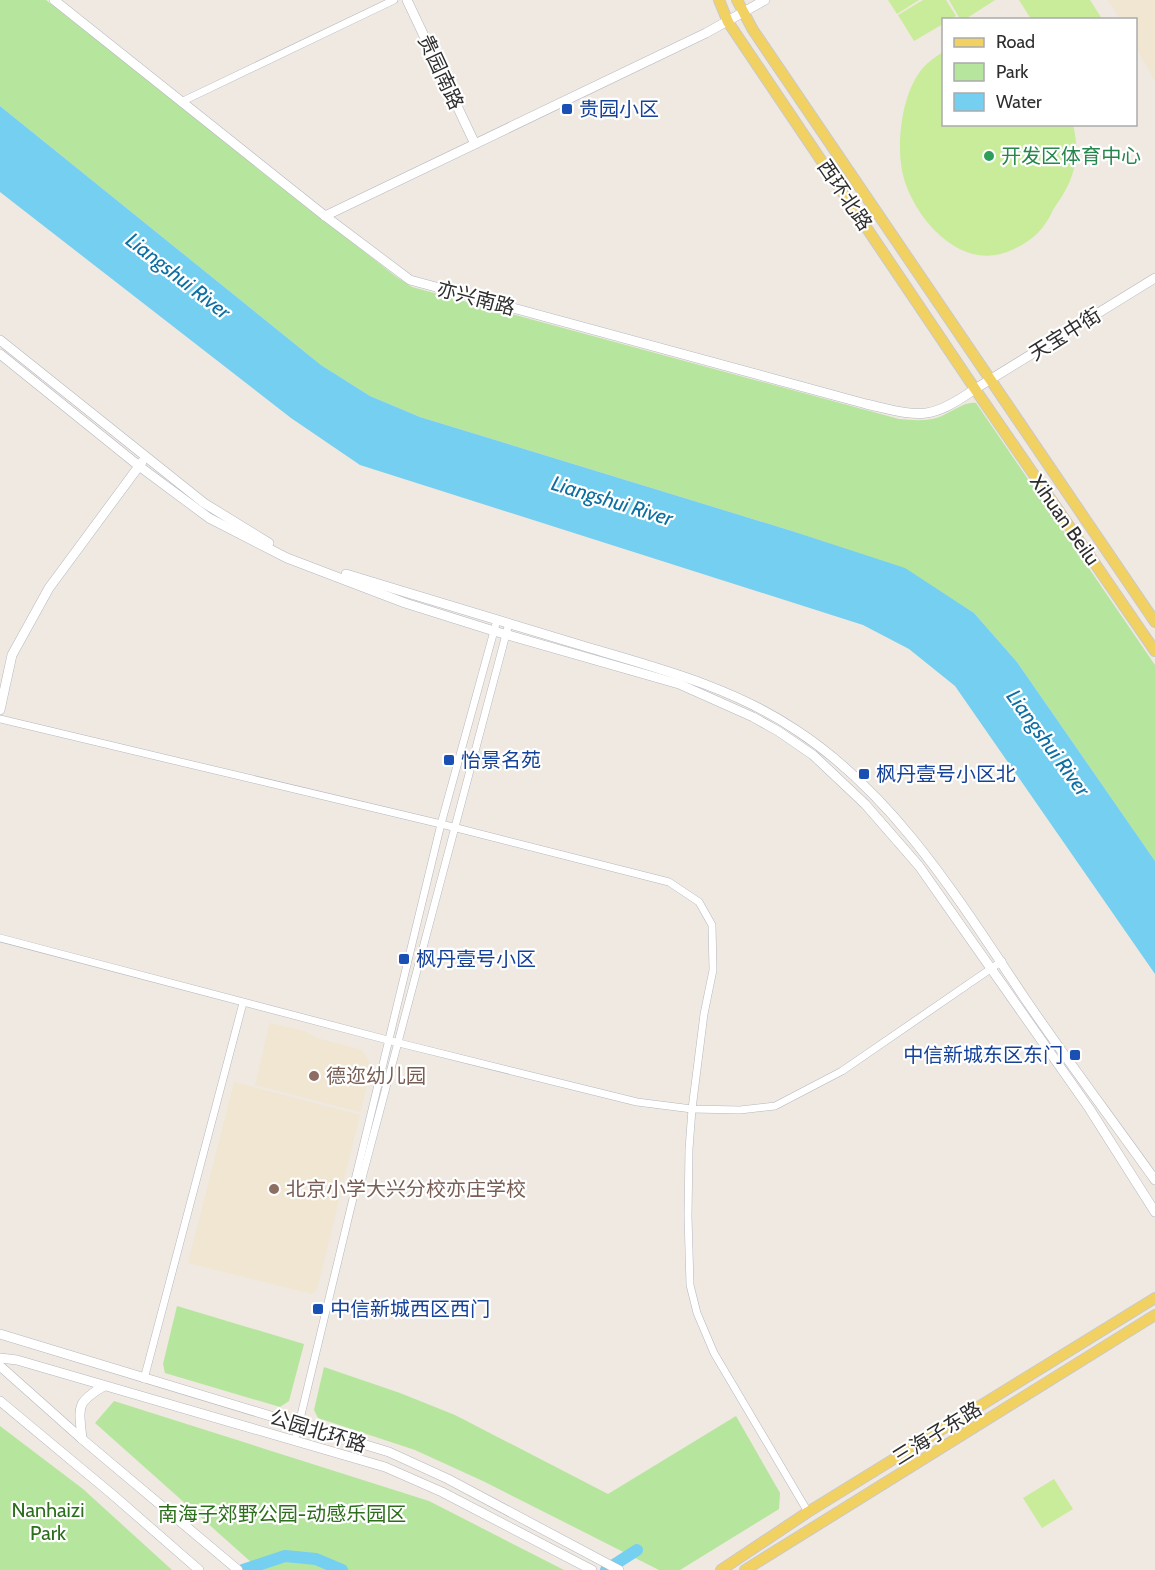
<svg xmlns="http://www.w3.org/2000/svg" width="1155" height="1570" viewBox="0 0 1155 1570" font-family="Cabin,'Noto Sans SC',sans-serif">
<rect width="100%" height="100%" fill="#efe9e1"/>
<!-- education -->
<g fill="#f0e6d1">
<path d="M1108,0H1155V81L1136,47V20L1120,19Z"/>
<path d="M270,1023L304,1031L317,1038L362,1050L372,1067L360,1112L255,1085Z"/>
<path d="M234,1082L360,1115L317,1289L312,1294L188,1263Z"/>
</g>
<!-- green -->
<g fill="#b6e59e">
<path d="M0,0H46L395,276L412,287L899,419C910,420 921,421 932,419C946,417 964,400 976,403L1155,665V861L1017,662L974,613L905,569L792,531L420,417L370,396L321,365L0,106Z"/>
<path d="M177,1306L304,1344L289,1401L280,1407L165,1373L163,1364Z"/>
<path d="M324,1367L400,1393L455,1415L608,1494L736,1416L780,1493L779,1509L680,1570H659L485,1482L415,1450L318,1418L314,1410Z"/>
<path d="M114,1401L429,1501L564,1570H260L95,1423Z"/>
<path d="M0,1426L83,1489L172,1570H0Z"/>
</g>
<!-- pitch -->
<g fill="#c9ec9a">
<path d="M888,0H919L897,14Z"/>
<path d="M923,0H946L956,16L950,19L944,20L943,24L914,41L898,15Z"/>
<path d="M949,0H995L964,20L960,19Z"/>
<path d="M1019,0H1090L1102,19H1031Z"/>
<path d="M943,52L944,124L1073,125C1079,147 1077,170 1065,191C1062,197 1057,203 1053,210C1044,230 1032,241 1012,250C963,273 917,222 904,179C895,148 901,94 922,69C928,62 935,57 943,52Z"/>
<path d="M1054,1479L1073,1509L1042,1528L1023,1498Z"/>
</g>
<!-- water -->
<path fill="#75cff0" d="M0,106L321,365L370,396L420,417L792,531L905,568L974,613L1017,662L1155,861V974L955,686L909,649L863,625L360,465L291,418L0,192Z"/>
<g fill="none" stroke-linecap="round" stroke-linejoin="round">
<!-- river -->
<g stroke="#75cff0" stroke-width="12">
<path d="M243,1570L285,1556L316,1559L342,1570"/>
<path d="M606,1570L637,1550"/>
</g>
<!-- minor casing -->
<g stroke="#b4b7c1" stroke-width="8">
<g id="minor">
<path d="M181,102L394,0"/>
<path d="M0,719L441,824L669,882L699,902L712,925L713,970L704,1014L692,1109L689,1149L688,1216L690,1285L697,1313L714,1353L808,1512"/>
<path d="M0,938L399,1043L637,1102L692,1109L740,1110L775,1106L842,1071L1002,961"/>
<path d="M355,1190L361,1182C412,996 458,809 509,623"/>
<path d="M144,1379L243,1003"/>
<path d="M295,1440L355,1190V1180L441,824L497,620"/>
</g>
</g>
<!-- tertiary casing -->
<g stroke="#b4b7c1" stroke-width="10">
<g id="tertiary">
<path d="M54,0L325,216L410,280L866,404C919,416 928,422 975,389L1155,278"/>
<path d="M407,0L475,144"/>
<path d="M325,216L706,33L765,0"/>
<path d="M0,340L204,503L269,543"/>
<path d="M0,354L139,466L209,518L287,558L405,603L494,631L679,684L753,717L778,731L813,755L865,804L919,866L1089,1108L1155,1212"/>
<path d="M346,574C427,599 508,623 590,648C661,669 734,688 796,730C897,796 962,905 1028,1003C1069,1063 1113,1121 1155,1180"/>
<path d="M0,710L12,655L49,588L142,462"/>
<path d="M0,1334L389,1452L448,1479L619,1570"/>
<path d="M0,1358L17,1360L385,1467L442,1492L592,1570"/>
<path d="M0,1366L82,1439L238,1570"/>
<path d="M0,1401L113,1495L199,1570"/>
<path d="M82,1439C79,1407 75,1403 104,1386"/>
</g>
</g>
<!-- primary casing -->
<g stroke="#c9c9c9" stroke-width="12">
<g id="primary">
<path d="M719,0L728,22L975,389L1155,651"/>
<path d="M737,0L753,30L1155,622"/>
<path d="M721,1570L808,1512L1155,1298"/>
<path d="M745,1570L1155,1315"/>
</g>
</g>
<!-- minor -->
<use href="#minor" stroke="#fff" stroke-width="7"/>
<!-- tertiary -->
<use href="#tertiary" stroke="#fff" stroke-width="9"/>
<!-- primary -->
<use href="#primary" stroke="#f2d163" stroke-width="10"/>
</g>
<!-- markers -->
<g fill="#1a4fb4" stroke="#fff" stroke-width="2">
<rect x="561" y="103" width="12" height="12" rx="3"/>
<rect x="443" y="754" width="12" height="12" rx="3"/>
<rect x="858" y="768" width="12" height="12" rx="3"/>
<rect x="398" y="953" width="12" height="12" rx="3"/>
<rect x="1069" y="1049" width="12" height="12" rx="3"/>
<rect x="312" y="1303" width="12" height="12" rx="3"/>
</g>
<circle fill="#2e9e5b" stroke="#fff" stroke-width="2" cx="989" cy="156" r="6"/>
<g fill="#8d6e63" stroke="#fff" stroke-width="2">
<circle cx="314" cy="1076" r="6"/>
<circle cx="274" cy="1189" r="6"/>
</g>
<g text-anchor="middle" stroke-width="4.5" stroke-linejoin="round" paint-order="stroke">
<!-- street labels -->
<g font-size="20" fill="#2e2e2e" stroke="#fff">
<text transform="translate(441 72) rotate(65)" y="7">贵园南路</text>
<text transform="translate(845 195) rotate(56)" y="7">西环北路</text>
<text transform="translate(476 298) rotate(15)" y="7">亦兴南路</text>
<text transform="translate(1065 334) rotate(-32)" y="7">天宝中街</text>
<text transform="translate(1065 520) rotate(55)" y="7">Xihuan Beilu</text>
<text transform="translate(318 1431) rotate(17)" y="7">公园北环路</text>
<text transform="translate(937 1433) rotate(-32)" y="7">三海子东路</text>
</g>
<!-- transit labels -->
<g font-size="20" fill="#164399" stroke="#fff" text-anchor="start">
<text x="579" y="116">贵园小区</text>
<text x="461" y="767">怡景名苑</text>
<text x="876" y="781">枫丹壹号小区北</text>
<text x="416" y="966">枫丹壹号小区</text>
<text x="1063" y="1062" text-anchor="end">中信新城东区东门</text>
<text x="330" y="1316">中信新城西区西门</text>
</g>
<!-- leisure labels -->
<g font-size="20" fill="#27864d" stroke="#fff" text-anchor="start">
<text x="1001" y="163">开发区体育中心</text>
</g>
<!-- education labels -->
<g font-size="20" fill="#785e54" stroke="#fff" text-anchor="start">
<text x="326" y="1083">德迩幼儿园</text>
<text x="286" y="1196">北京小学大兴分校亦庄学校</text>
</g>
<!-- park labels -->
<g font-size="20" fill="#2c6e1b" stroke="#fff">
<text x="48" y="1517">Nanhaizi<tspan x="48" dy="23">Park</tspan></text>
<text x="282" y="1521">南海子郊野公园-动感乐园区</text>
</g>
<!-- water labels -->
<g font-size="21" font-style="italic" fill="#0d6fa3" stroke="#fff">
<text transform="translate(178 276) rotate(38)" y="7">Liangshui River</text>
<text transform="translate(612 501) rotate(17)" y="7">Liangshui River</text>
<text transform="translate(1048 743) rotate(54)" y="7">Liangshui River</text>
</g>
</g>
<!-- legend -->
<rect x="942" y="18" width="195" height="108" fill="#ffffff" stroke="#ababab" stroke-width="1.5"/>
<rect x="954" y="38" width="30" height="9" fill="#f2d163" stroke="#ababab" stroke-width="1.5"/>
<text x="996" y="48" font-size="18" fill="#2e2e2e">Road</text>
<rect x="954" y="63" width="30" height="18" fill="#b6e59e" stroke="#ababab" stroke-width="1.5"/>
<text x="996" y="78" font-size="18" fill="#2e2e2e">Park</text>
<rect x="954" y="93" width="30" height="18" fill="#75cff0" stroke="#ababab" stroke-width="1.5"/>
<text x="996" y="108" font-size="18" fill="#2e2e2e">Water</text>
</svg>
